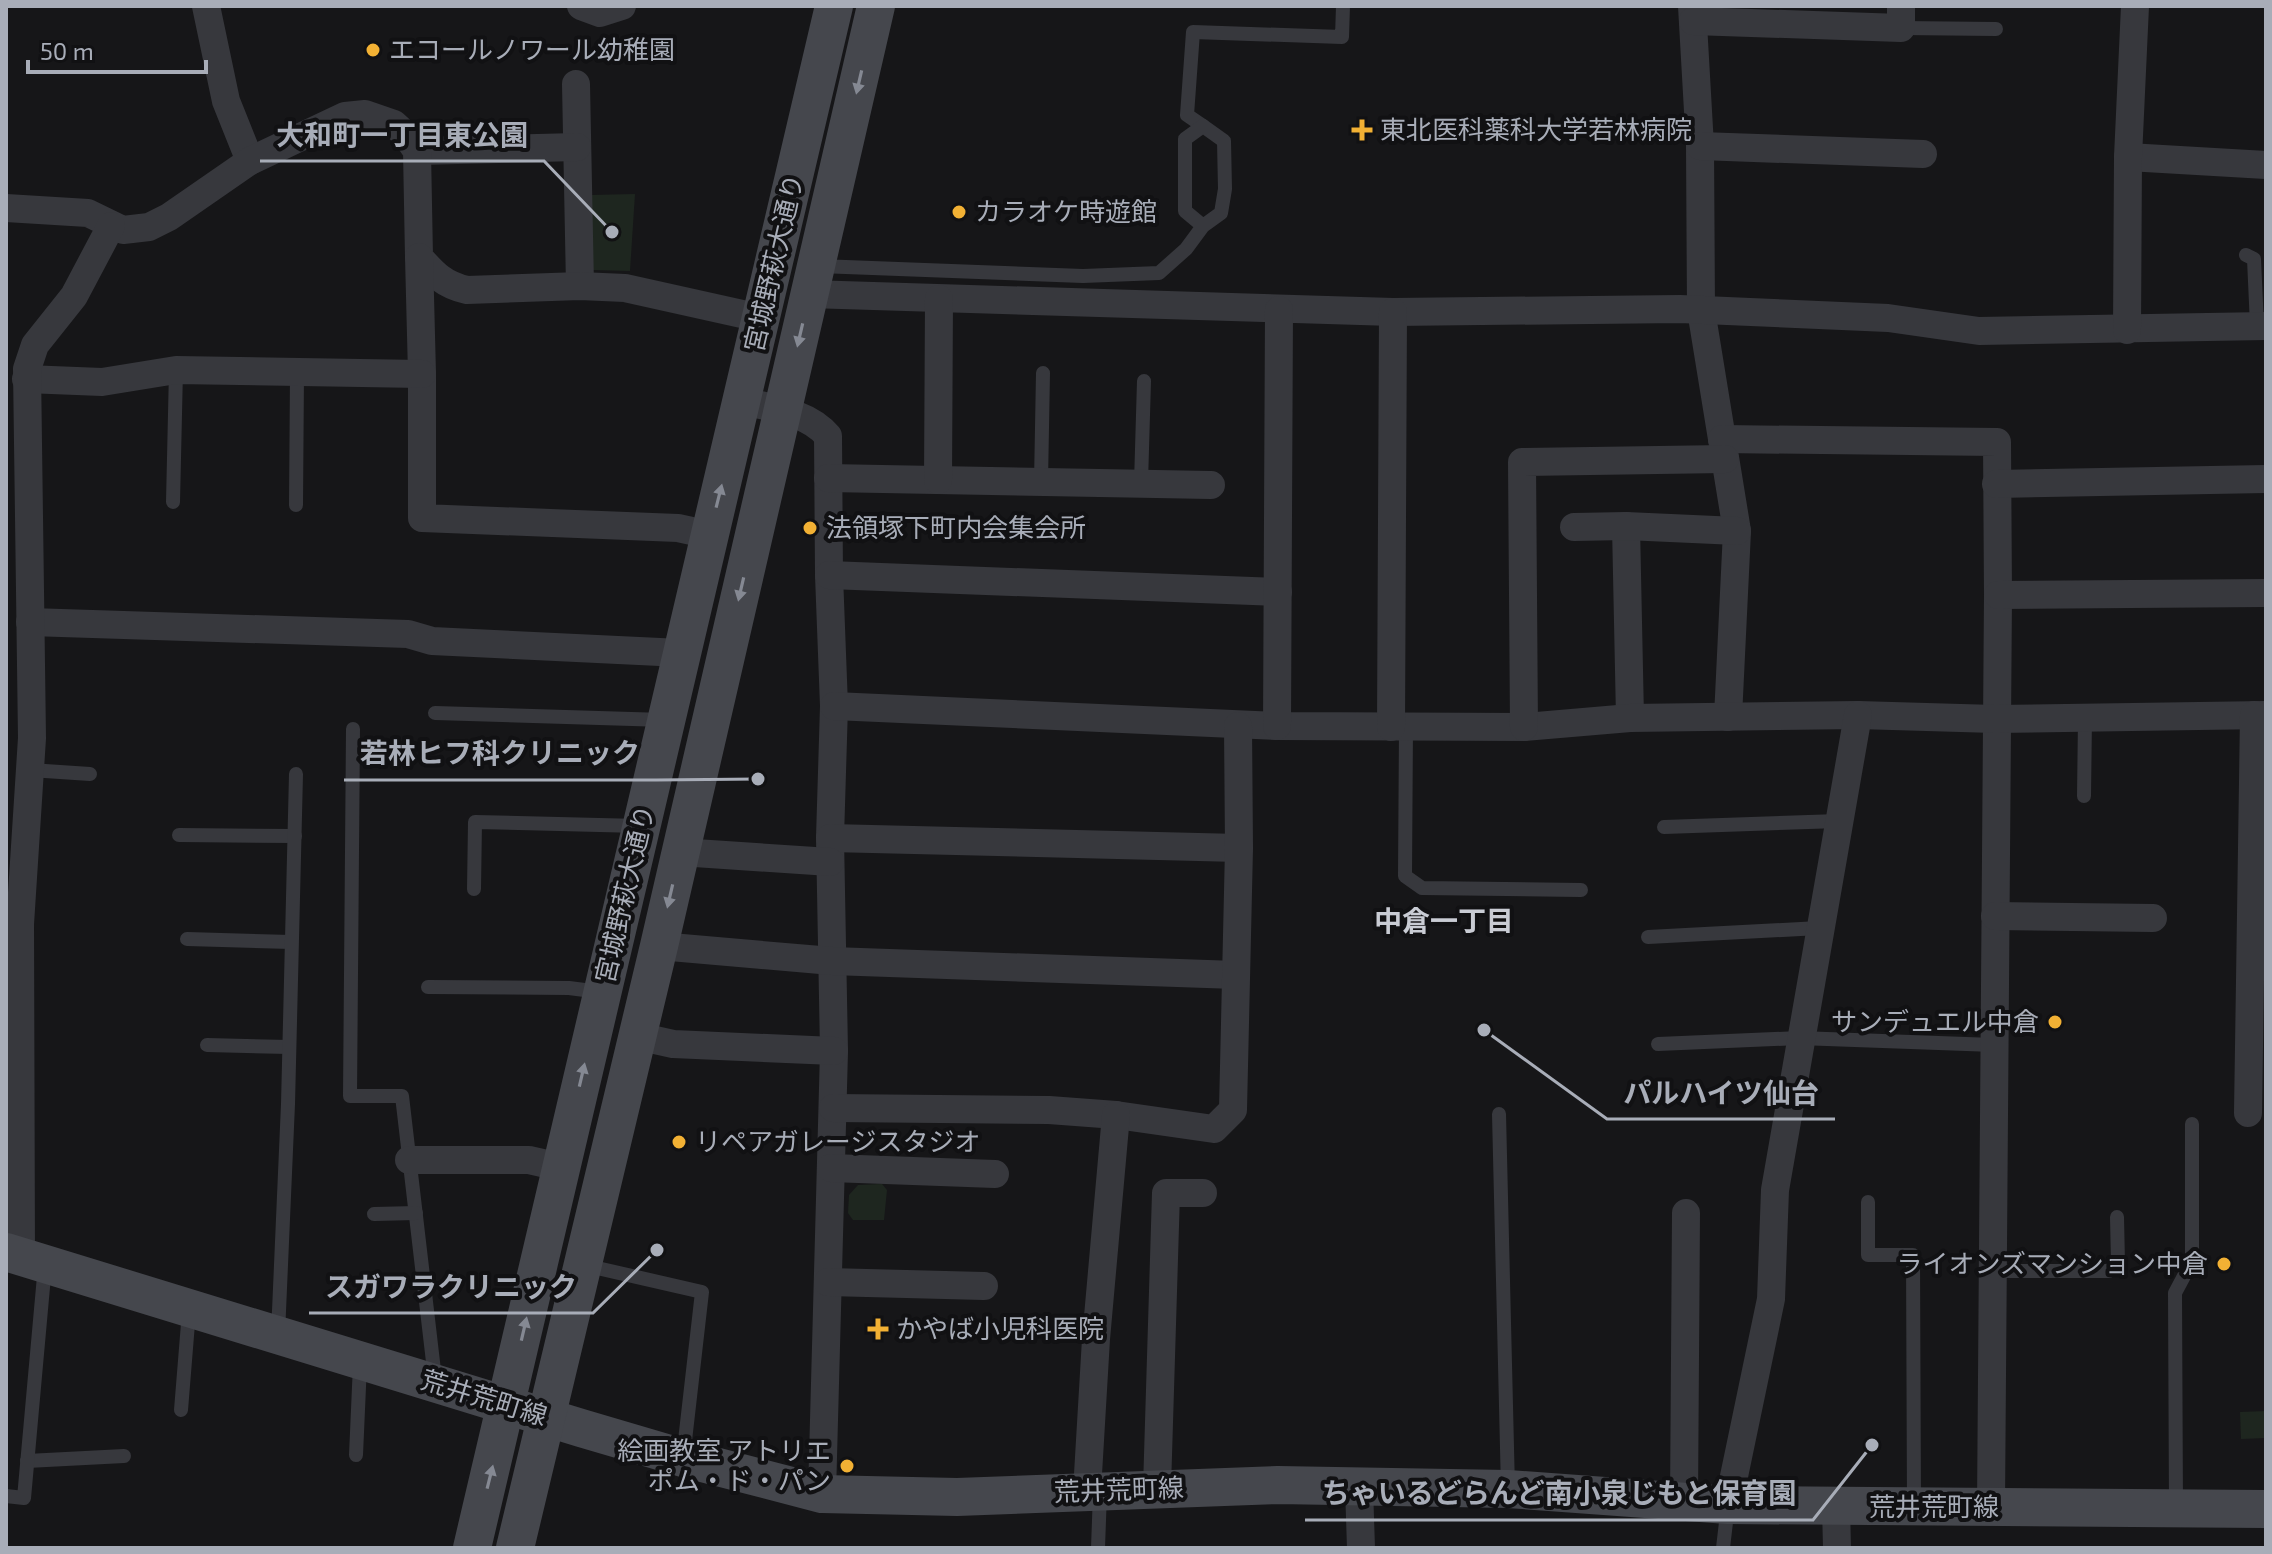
<svg xmlns="http://www.w3.org/2000/svg" width="2272" height="1554" viewBox="0 0 2272 1554" font-family="'Exo 2','Noto Sans JP',sans-serif">
<rect width="100%" height="100%" fill="#161618"/>
<!-- green -->
<g fill="#1e261f">
<path d="M635,194L630,271L592,270L590,195Z"/>
<path d="M882,1184L887,1190L884,1220H853L848,1213L849,1195L858,1185Z"/>
<path d="M2266,1411V1438L2241,1439L2240,1412Z"/>
</g>
<g fill="none" stroke-linecap="round" stroke-linejoin="round">
<!-- lane -->
<g stroke="#37383d" stroke-width="14">
<path d="M1901,28L1996,29"/>
<path d="M1203,126L1187,115L1193,32L1342,37L1343,6"/>
<path d="M2246,255L2254,259L2257,326"/>
<path d="M819,266L1083,276L1159,273L1186,249L1203,226L1221,213L1225,189L1224,141L1203,126L1185,139V211L1203,226"/>
<path d="M1041,482L1043,373"/>
<path d="M1141,483L1144,381"/>
<path d="M173,502L176,370"/>
<path d="M296,505L297,374"/>
<path d="M435,713L665,720"/>
<path d="M1406,727L1405,876L1422,888L1581,890"/>
<path d="M353,729L350,1096H402L435,1379"/>
<path d="M30,770L90,774"/>
<path d="M2084,796L2085,718"/>
<path d="M1664,827L1839,821"/>
<path d="M179,835L295,836"/>
<path d="M474,889L475,822L640,826"/>
<path d="M1648,937L1819,928"/>
<path d="M187,939L291,942"/>
<path d="M428,987L569,988L600,992"/>
<path d="M1658,1044L1799,1038L1994,1045"/>
<path d="M207,1045L289,1047"/>
<path d="M1499,1114L1508,1489"/>
<path d="M1868,1202V1255H1913L1914,1506"/>
<path d="M374,1214L416,1213"/>
<path d="M584,1265L702,1292L683,1458"/>
<path d="M1993,1271H2109L2118,1263L2117,1217"/>
<path d="M278,1334L288,1104L296,774"/>
<path d="M181,1410L189,1311"/>
<path d="M356,1455L360,1364"/>
<path d="M27,1461L124,1456"/>
<path d="M6,1496L24,1498L45,1265"/>
<path d="M2176,1509L2175,1293L2192,1261V1124"/>
<path d="M1098,1548L1100,1492"/>
<path d="M1723,1548L1728,1505"/>
</g>
<!-- street -->
<g stroke="#37383d" stroke-width="28">
<path d="M206,6L226,101L250,161"/>
<path d="M581,6L600,13L622,6"/>
<path d="M1692,6L1700,146L1701,310L1737,531L1728,717"/>
<path d="M1693,21L1901,28V6"/>
<path d="M576,84L580,286"/>
<path d="M1700,146L1923,154"/>
<path d="M417,151L577,147"/>
<path d="M2128,157L2266,165"/>
<path d="M6,208L88,213L123,230L149,227L169,217L250,161L345,116L365,114L394,124L406,135L417,151L419,257C434,274 444,285 467,290L580,286L625,288L760,318"/>
<path d="M419,257L422,374V518L678,528L710,535"/>
<path d="M809,294L1393,312L1680,309L1888,318L1979,331L2266,326"/>
<path d="M2127,330L2128,157L2135,6"/>
<path d="M26,379L102,382L176,370L422,374"/>
<path d="M742,401C771,408 808,412 828,436L829,575L834,706L830,838L834,1051L822,1494"/>
<path d="M1722,439L1997,442L1998,595L1991,1506"/>
<path d="M828,478L1211,485"/>
<path d="M938,480L939,299"/>
<path d="M1996,484L2266,479"/>
<path d="M1626,526L1630,718"/>
<path d="M1574,527L1626,526L1737,531"/>
<path d="M829,575L1278,592"/>
<path d="M1998,595L2266,593"/>
<path d="M30,622L408,634L432,641L681,653"/>
<path d="M834,706L1277,726L1524,727L1630,718L1858,715L1995,719L2266,715"/>
<path d="M1277,726L1279,310"/>
<path d="M1391,727L1393,312"/>
<path d="M1524,727L1522,462L1725,459"/>
<path d="M830,838L1239,848"/>
<path d="M680,852L830,862"/>
<path d="M1995,916L2153,918"/>
<path d="M659,946L832,961L1236,975"/>
<path d="M637,1036L673,1044L834,1051"/>
<path d="M833,1108L1049,1110L1116,1115L1214,1129L1233,1110L1239,848L1238,726"/>
<path d="M2248,1113L2254,715"/>
<path d="M409,1160H529L560,1167"/>
<path d="M831,1168L995,1174"/>
<path d="M21,1256L20,924L32,738L27,369L35,345L74,296L111,226"/>
<path d="M828,1282L984,1286"/>
<path d="M1359,1487L1361,1548"/>
<path d="M1157,1488L1166,1193H1203"/>
<path d="M1087,1491L1096,1339L1116,1115"/>
<path d="M1684,1502L1686,1213"/>
<path d="M1728,1505L1771,1299L1775,1190L1858,715"/>
<path d="M1836,1507L1837,1548"/>
</g>
<!-- secondary -->
<g stroke="#45474d" stroke-width="38">
<path d="M6,1252L581,1428L683,1458L822,1494L957,1497L1278,1485L1508,1489L1728,1505L2266,1509"/>
<path d="M472,1548L834,6"/>
<path d="M515,1548L659,946L876,6"/>
</g>
</g>
<!-- one-way arrows -->
<defs><path id="oneway-solid" d="M-6-.8H1V-3.2L6.5 0L1 3.2V.8H-6Z" transform="scale(2)"/></defs>
<g fill="#858993">
<use href="#oneway-solid" transform="translate(859 82) rotate(103)"/>
<use href="#oneway-solid" transform="translate(800 335) rotate(103)"/>
<use href="#oneway-solid" transform="translate(719 496) rotate(-76)"/>
<use href="#oneway-solid" transform="translate(741 589) rotate(103)"/>
<use href="#oneway-solid" transform="translate(670 896) rotate(103)"/>
<use href="#oneway-solid" transform="translate(582 1075) rotate(-77)"/>
<use href="#oneway-solid" transform="translate(524 1329) rotate(-77)"/>
<use href="#oneway-solid" transform="translate(490 1477) rotate(-76)"/>
</g>
<!-- markers -->
<g fill="#f2b134" stroke="#111113" stroke-width="3">
<circle cx="373" cy="50" r="8"/>
<path d="M1358 118h8v8h8v8h-8v8h-8v-8h-8v-8h8z"/>
<circle cx="959" cy="212" r="8"/>
<circle cx="810" cy="528" r="8"/>
<circle cx="2055" cy="1022" r="8"/>
<circle cx="679" cy="1142" r="8"/>
<circle cx="2224" cy="1264" r="8"/>
<path d="M874 1317h8v8h8v8h-8v8h-8v-8h-8v-8h8z"/>
<circle cx="847" cy="1466" r="8"/>
</g>
<g text-anchor="middle" stroke-width="8" stroke-linejoin="round" paint-order="stroke">
<!-- poi labels -->
<g font-size="26" fill="#a8adb8" stroke="#111113" text-anchor="start">
<text x="389" y="59">エコールノワール幼稚園</text>
<text x="1380" y="139">東北医科薬科大学若林病院</text>
<text x="975" y="221">カラオケ時遊館</text>
<text x="826" y="537">法領塚下町内会集会所</text>
<text x="2039" y="1031" text-anchor="end">サンデュエル中倉</text>
<text x="695" y="1151">リペアガレージスタジオ</text>
<text x="2208" y="1273" text-anchor="end">ライオンズマンション中倉</text>
<text x="896" y="1338">かやば小児科医院</text>
<text x="831" y="1460" text-anchor="end">絵画教室 アトリエ<tspan x="831" dy="30">ポム・ド・パン</tspan></text>
</g>
<!-- street labels -->
<g font-size="26" fill="#a8adb8" stroke="#111113">
<text transform="translate(774 263) rotate(-77)" y="9">宮城野萩大通り</text>
<text transform="translate(625 894) rotate(-77)" y="9">宮城野萩大通り</text>
<text transform="translate(484 1398) rotate(17)" y="9">荒井荒町線</text>
<text transform="translate(1119 1490) rotate(-2)" y="9">荒井荒町線</text>
<text x="1934" y="1516">荒井荒町線</text>
</g>
<!-- neighbourhood labels -->
<g font-size="28" font-weight="bold" fill="#c9ccd4" stroke="#111113">
<text x="1444" y="931">中倉一丁目</text>
</g>
</g>
<!-- callouts -->
<path fill="none" stroke="#a8adb8" stroke-width="3" d="M612 232L544 161H260M758 779L656 780H344M1484 1030L1607 1119H1835M657 1250L593 1313H309M1872 1445L1813 1520H1305"/>
<g fill="#a8adb8" stroke="#111113" stroke-width="3">
<circle cx="612" cy="232" r="8"/>
<circle cx="758" cy="779" r="8"/>
<circle cx="1484" cy="1030" r="8"/>
<circle cx="657" cy="1250" r="8"/>
<circle cx="1872" cy="1445" r="8"/>
</g>
<g font-size="28" text-anchor="middle" font-weight="bold" fill="#a8adb8" stroke="#111113" stroke-width="8" stroke-linejoin="round" paint-order="stroke">
<text x="402" y="145">大和町一丁目東公園</text>
<text x="500" y="763">若林ヒフ科クリニック</text>
<text x="1721" y="1103">パルハイツ仙台</text>
<text x="451" y="1297">スガワラクリニック</text>
<text x="1559" y="1503">ちゃいるどらんど南小泉じもと保育園</text>
</g>
<!-- border -->
<rect width="2272" height="1554" fill="none" stroke="#a8adb8" stroke-width="16"/>
<!-- scale -->
<path d="M28 60v12h178v-12" fill="none" stroke="#a8adb8" stroke-width="4"/>
<text x="40" y="60" font-size="24" fill="#a8adb8" stroke="#111113" stroke-width="6" paint-order="stroke">50 m</text>
</svg>
